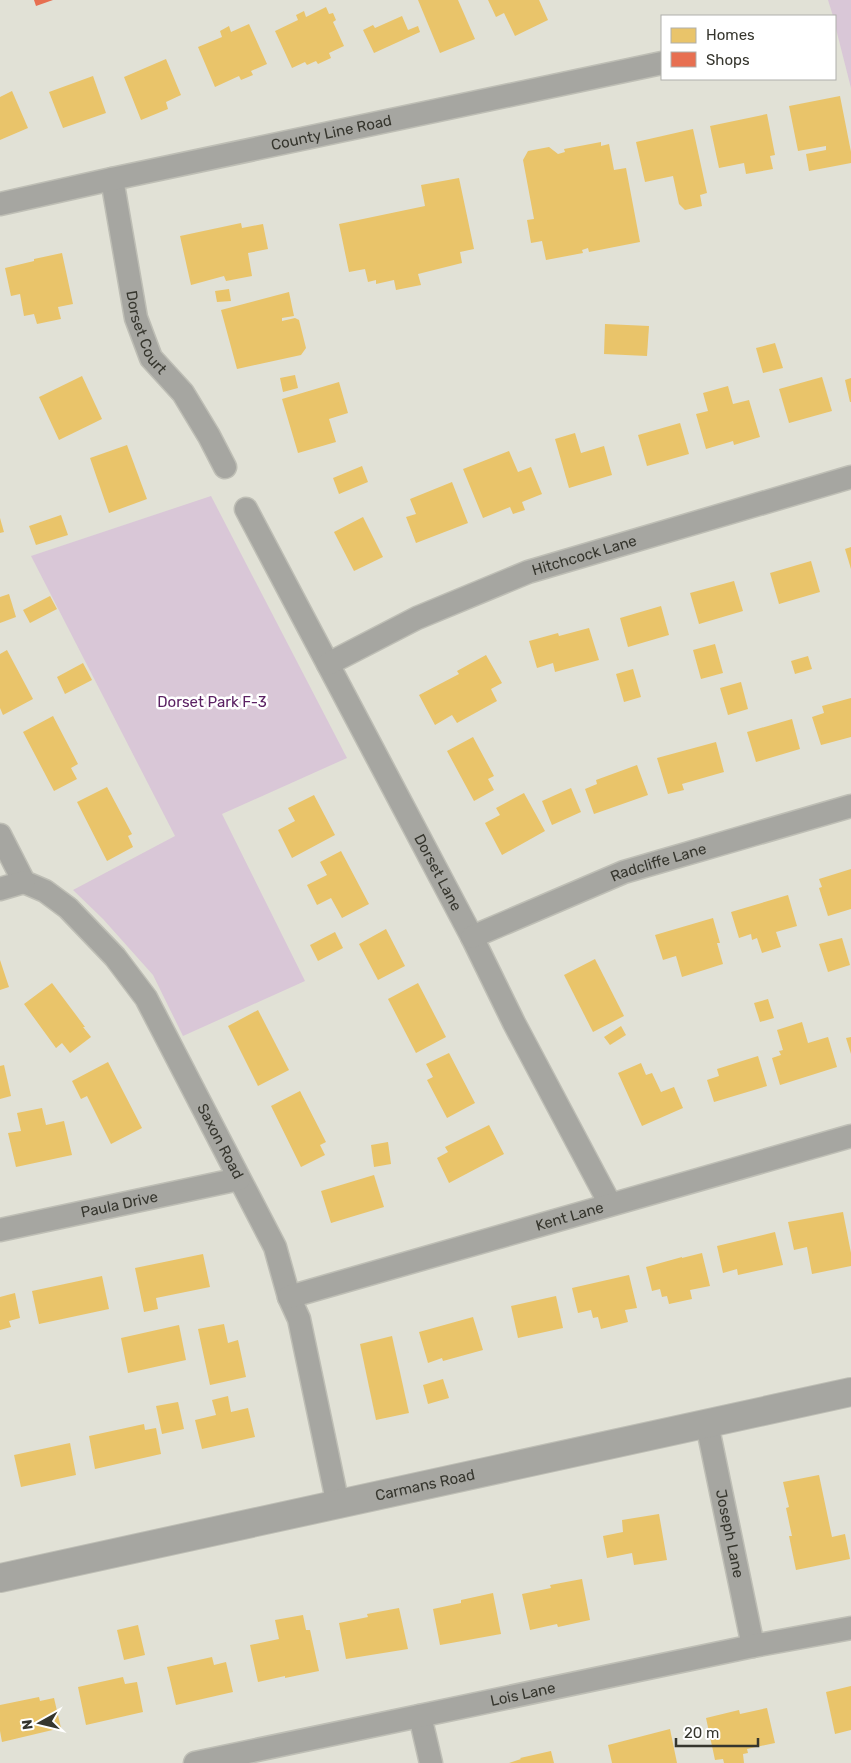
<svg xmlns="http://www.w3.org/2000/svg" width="851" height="1763" viewBox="0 0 851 1763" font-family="Rubik,sans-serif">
<rect width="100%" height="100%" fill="#e1e1d6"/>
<!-- green -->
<g fill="#d9c7d7">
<path d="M828,0H851V88L835,25V16H833Z"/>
<path d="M211,496L347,758L222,814L305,981L183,1036L153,975L103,919L73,890L175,836L31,556Z"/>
</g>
<!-- homes -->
<g fill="#e9c46a">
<path d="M418,0H458L475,39L440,53Z"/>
<path d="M488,0H539L548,20L515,36L504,13L496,17Z"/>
<path d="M326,7L329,14L333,13L336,20L333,22L344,46L329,53L331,58L318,64L316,61L307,65L305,62L292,68L275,31L298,20L296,15L304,11L306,17Z"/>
<path d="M402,16L408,30L418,26L420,32L374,53L363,30L373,25L375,28Z"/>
<path d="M249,24L267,64L251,71L253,75L241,80L239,76L215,87L198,47L222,37L220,31L229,26L231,32Z"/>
<path d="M166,59L181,95L166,102L168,109L141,120L124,77Z"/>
<path d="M93,76L106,113L63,128L49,92Z"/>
<path d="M12,91L28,128L0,140V97Z"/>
<path d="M840,96L851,152V163L809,171L806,154L826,150V146L798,151L789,106Z"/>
<path d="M767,114L775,155L770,156L773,169L746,174L744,163L719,168L710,126Z"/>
<path d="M693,129L707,193L700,195L702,206L685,210L679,204L673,176L645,182L636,142Z"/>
<path d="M601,142V146L609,144L614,170L626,168L640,242L589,252L588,248L582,250L583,253L546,260L542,241L531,243L527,220L534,219L523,160L528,151L549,147L558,154L565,152L564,149Z"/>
<path d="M459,178L474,249L460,252L462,263L418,274L421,285L396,290L394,280L376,284V280L368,282L365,269L349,272L339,224L425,206L421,185Z"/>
<path d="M241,223L242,228L263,224L268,249L248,253L252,276L226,281L224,276L191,285L180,236Z"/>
<path d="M62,253L73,304L58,307L61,319L37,324L34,314L24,316L20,294L11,296L5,268L34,261V259Z"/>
<path d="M229,289L231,301L217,302L215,291Z"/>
<path d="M289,292L294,316L282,318V321L295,318L299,320L306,348L301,355L237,369L221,310Z"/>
<path d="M605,324L649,326L647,356L604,354Z"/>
<path d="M775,343L783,368L763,373L756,348Z"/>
<path d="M295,375L298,388L283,392L280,378Z"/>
<path d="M82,376L102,419L59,440L39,397Z"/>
<path d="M822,377L832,411L789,423L779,389Z"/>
<path d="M851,378V402H850L845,380Z"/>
<path d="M339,382L348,413L329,419L336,442L298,453L282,399Z"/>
<path d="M728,386L733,404L749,400L760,437L734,445L733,441L706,449L696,414L708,411L703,393Z"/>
<path d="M680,423L689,454L647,466L638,435Z"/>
<path d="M575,433L581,453L604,446L612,475L569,488L555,439Z"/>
<path d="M127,445L147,499L109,513L90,458Z"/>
<path d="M509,451L518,472L531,467L542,494L522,502L525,510L513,514L510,507L483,518L463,469Z"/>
<path d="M362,466L368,482L339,494L333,478Z"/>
<path d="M452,482L468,523L416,543L406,517L416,514L410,499Z"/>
<path d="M61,515L68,535L36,545L29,526Z"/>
<path d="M363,517L383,557L354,571L334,532Z"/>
<path d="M0,518L4,532L0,533Z"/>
<path d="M851,547V569L845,549Z"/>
<path d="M811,561L820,592L779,604L770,573Z"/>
<path d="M734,581L743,611L699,624L690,593Z"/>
<path d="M9,594L16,617L0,623V597Z"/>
<path d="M50,596L57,609L30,623L23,610Z"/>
<path d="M661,606L669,635L628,647L620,618Z"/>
<path d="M589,628L599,660L555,672L553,663L537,668L529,641L558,633L559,636Z"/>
<path d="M715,644L723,673L701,679L693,650Z"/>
<path d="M7,650L33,699L3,715L0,708V654Z"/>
<path d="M486,655L502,683L491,689L497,701L457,723L452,715L435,725L419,695L459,674L457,671Z"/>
<path d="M808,656L812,669L795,674L791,661Z"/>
<path d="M83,663L92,680L65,694L57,677Z"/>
<path d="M633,669L641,697L624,702L616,674Z"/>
<path d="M741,682L748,709L728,715L720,688Z"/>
<path d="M851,698V737L821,745L812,717L824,713L822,706Z"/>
<path d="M53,716L78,764L71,768L77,779L54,791L23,732Z"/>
<path d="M792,719L800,749L756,762L747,732Z"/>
<path d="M473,737L494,776L488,779L494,790L474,801L447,751Z"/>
<path d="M716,742L724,772L682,784L684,790L668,794L657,758Z"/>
<path d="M637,765L648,795L594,814L585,789L597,784L596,780Z"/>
<path d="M107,787L132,834L128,836L133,847L107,861L77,802Z"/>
<path d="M571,788L581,812L552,825L542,801Z"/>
<path d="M524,793L545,831L502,855L485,823L500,815L496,808Z"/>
<path d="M314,795L335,835L292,858L278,830L295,821L288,808Z"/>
<path d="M341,851L369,904L342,918L331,898L317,905L307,885L327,875L320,862Z"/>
<path d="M851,869V909L828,916L819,888L822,887L819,879Z"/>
<path d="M788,895L797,926L776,932L781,947L762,953L757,938L752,940L751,934L739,938L731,912Z"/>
<path d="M713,918L720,943H717L723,964L682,977L676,956L663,960L655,935Z"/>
<path d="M386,929L405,966L378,980L359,944Z"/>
<path d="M335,932L343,948L318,961L310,945Z"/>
<path d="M842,938L850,965L828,972L819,944Z"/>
<path d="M595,959L624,1016L593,1032L564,975Z"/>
<path d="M0,960L9,987L0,990Z"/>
<path d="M52,983L85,1027H83L91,1037L70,1053L62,1043L56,1048L24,1004Z"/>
<path d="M418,983L446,1037L416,1053L388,999Z"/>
<path d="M768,999L774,1018L760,1022L754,1003Z"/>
<path d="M258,1010L289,1070L258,1086L228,1026Z"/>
<path d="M802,1022L808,1043L828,1037L837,1067L780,1085L772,1058L781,1055L779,1051L783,1050L777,1030Z"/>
<path d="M621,1026L626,1035L610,1045L604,1037Z"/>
<path d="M851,1037V1054L846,1038Z"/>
<path d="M449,1053L475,1103L447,1118L427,1080L433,1077L426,1064Z"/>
<path d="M758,1056L767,1086L714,1102L707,1080L719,1076L717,1069Z"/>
<path d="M108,1062L142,1128L111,1144L87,1096L81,1099L72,1081Z"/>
<path d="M641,1063L646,1075L652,1073L661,1092L674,1087L683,1108L642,1126L618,1073Z"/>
<path d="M4,1065L11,1096L0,1099V1066Z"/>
<path d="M300,1091L326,1142L320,1145L325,1155L301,1167L271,1106Z"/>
<path d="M42,1108L46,1125L64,1121L72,1155L16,1167L8,1133L21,1131L17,1113Z"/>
<path d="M489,1125L504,1154L449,1183L437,1158L448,1152L445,1147Z"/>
<path d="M388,1142L391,1164L374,1167L371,1145Z"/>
<path d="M374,1175L384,1207L331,1223L321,1191Z"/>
<path d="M843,1212L851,1253V1266L812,1274L807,1247L794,1250L788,1222Z"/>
<path d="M775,1232L783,1265L738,1275L737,1269L723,1273L717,1246Z"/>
<path d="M702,1253L710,1286L690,1290L692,1299L669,1304L667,1296L662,1297L660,1289L652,1291L646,1267L682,1257V1258Z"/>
<path d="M203,1254L210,1287L156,1298L158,1309L144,1312L135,1268Z"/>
<path d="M629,1275L637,1308L625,1310L628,1322L601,1329L598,1317L593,1318L591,1310L578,1313L572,1288Z"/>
<path d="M102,1276L109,1309L39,1324L32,1291Z"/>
<path d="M15,1293L20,1318L9,1321L11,1327L0,1330V1297Z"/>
<path d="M556,1296L563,1328L518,1338L511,1306Z"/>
<path d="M473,1317L483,1350L443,1361L442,1358L428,1363L419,1332Z"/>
<path d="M224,1324L228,1343L238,1340L246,1377L210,1385L198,1329Z"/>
<path d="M179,1325L186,1360L128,1373L121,1338Z"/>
<path d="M392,1336L409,1413L376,1420L360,1344Z"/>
<path d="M443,1379L449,1398L428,1404L423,1385Z"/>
<path d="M228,1396L231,1412L248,1408L255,1437L202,1449L195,1420L216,1415L212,1400Z"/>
<path d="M178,1402L184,1429L162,1434L156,1406Z"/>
<path d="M144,1424L145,1430L156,1428L161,1454L95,1469L89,1436Z"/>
<path d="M70,1443L76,1475L21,1487L14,1455Z"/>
<path d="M819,1475L832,1537L845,1534L850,1559L796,1570L789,1536H792L786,1508L789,1507L783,1482Z"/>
<path d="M659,1514L667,1560L634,1565L632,1553L607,1558L603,1536L623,1532L622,1520Z"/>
<path d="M582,1579L590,1620L558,1627L557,1624L530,1630L522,1594L551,1588L550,1585Z"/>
<path d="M493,1593L501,1634L440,1645L433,1609L461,1603V1600Z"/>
<path d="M399,1608L408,1649L346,1659L339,1623L368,1617L367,1614Z"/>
<path d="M303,1615L306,1630H310L319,1671L285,1678V1676L258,1682L250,1645L279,1639L275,1620Z"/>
<path d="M138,1625L145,1655L124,1660L117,1630Z"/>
<path d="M212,1657L214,1665L226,1662L233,1692L176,1705L167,1667Z"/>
<path d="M123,1677L125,1684L137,1682L143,1712L86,1725L78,1687Z"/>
<path d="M851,1686V1730L835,1734L826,1692Z"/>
<path d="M39,1697L40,1701L54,1698L61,1728L2,1742L0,1731V1705Z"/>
<path d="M767,1708L775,1743L747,1749L748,1753L743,1754L744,1763H724L723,1759L715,1760L706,1718L739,1710L740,1714Z"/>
<path d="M670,1729L677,1763H612L608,1745Z"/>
<path d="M551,1751L554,1763H509L521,1759L520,1758Z"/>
</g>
<!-- shops -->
<path fill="#e76f51" d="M34,0H53L36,6Z"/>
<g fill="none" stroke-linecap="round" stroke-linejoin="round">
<!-- minor casing -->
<g stroke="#bebeb5" stroke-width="25">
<g id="minor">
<path id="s1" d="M112,179L136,318L151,358L183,393L209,436L225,467"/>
<path id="s2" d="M0,204L112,179L662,63"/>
<path id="s3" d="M246,509L472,937L514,1023L610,1204"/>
<path id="s4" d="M328,664L417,618L528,572L851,477"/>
<path id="s5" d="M0,835L24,882L45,891L68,908L115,957L146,998L275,1247L289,1297L299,1319L338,1505"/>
<path d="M0,889L24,882"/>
<path id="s6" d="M472,937L624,872L851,806"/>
<path id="s7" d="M0,1230L239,1179"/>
<path id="s8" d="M289,1297L851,1136"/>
<path id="s9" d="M707,1424L753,1646"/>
<path d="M420,1716L431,1763"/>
<path id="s10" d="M195,1763L753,1646L851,1628"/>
</g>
</g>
<!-- tertiary casing -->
<g stroke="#bebeb5" stroke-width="30">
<g id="tertiary">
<path id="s11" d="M0,1578L851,1392"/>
</g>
</g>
<!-- minor -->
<use href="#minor" stroke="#a6a6a1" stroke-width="22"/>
<!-- tertiary -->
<use href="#tertiary" stroke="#a6a6a1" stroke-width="28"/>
</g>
<g text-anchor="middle" stroke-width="5" stroke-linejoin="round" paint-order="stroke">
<!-- street labels -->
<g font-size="15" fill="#36362e" stroke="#fff">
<text dy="5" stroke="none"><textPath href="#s2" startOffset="339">County Line Road</textPath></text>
<text dy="5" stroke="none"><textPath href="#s1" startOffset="158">Dorset Court</textPath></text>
<text dy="5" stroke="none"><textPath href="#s4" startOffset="279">Hitchcock Lane</textPath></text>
<text dy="5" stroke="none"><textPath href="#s6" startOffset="201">Radcliffe Lane</textPath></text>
<text dy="5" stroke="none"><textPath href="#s3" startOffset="411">Dorset Lane</textPath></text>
<text dy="5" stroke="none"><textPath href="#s5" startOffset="385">Saxon Road</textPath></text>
<text dy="5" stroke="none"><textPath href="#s7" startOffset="122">Paula Drive</textPath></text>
<text dy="5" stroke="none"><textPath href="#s8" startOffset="292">Kent Lane</textPath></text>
<text dy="5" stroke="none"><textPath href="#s11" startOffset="435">Carmans Road</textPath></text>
<text dy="5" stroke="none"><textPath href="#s9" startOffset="112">Joseph Lane</textPath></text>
<text dy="5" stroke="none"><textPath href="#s10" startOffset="335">Lois Lane</textPath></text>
</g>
<!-- park labels -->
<g font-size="15" fill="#5b2163" stroke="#fff">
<text x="212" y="707">Dorset Park F-3</text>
</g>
</g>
<!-- legend -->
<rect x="661" y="15" width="175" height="65" fill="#ffffff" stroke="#afafab"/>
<rect x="671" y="28" width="25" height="15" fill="#e9c46a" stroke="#afafab"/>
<text x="706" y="40" font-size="15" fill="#36362e">Homes</text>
<rect x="671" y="52" width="25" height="15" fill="#e76f51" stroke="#afafab"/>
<text x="706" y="65" font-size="15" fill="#36362e">Shops</text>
<!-- north arrow -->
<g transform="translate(40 1723) rotate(262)" stroke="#ffffff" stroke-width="4" paint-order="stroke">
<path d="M0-4L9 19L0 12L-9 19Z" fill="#36362e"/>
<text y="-8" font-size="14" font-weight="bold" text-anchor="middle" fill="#36362e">N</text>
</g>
<!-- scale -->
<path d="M676 1738v8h82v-8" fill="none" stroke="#36362e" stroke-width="2.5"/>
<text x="684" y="1738" font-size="15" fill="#36362e" stroke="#ffffff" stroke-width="4" paint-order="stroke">20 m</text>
</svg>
